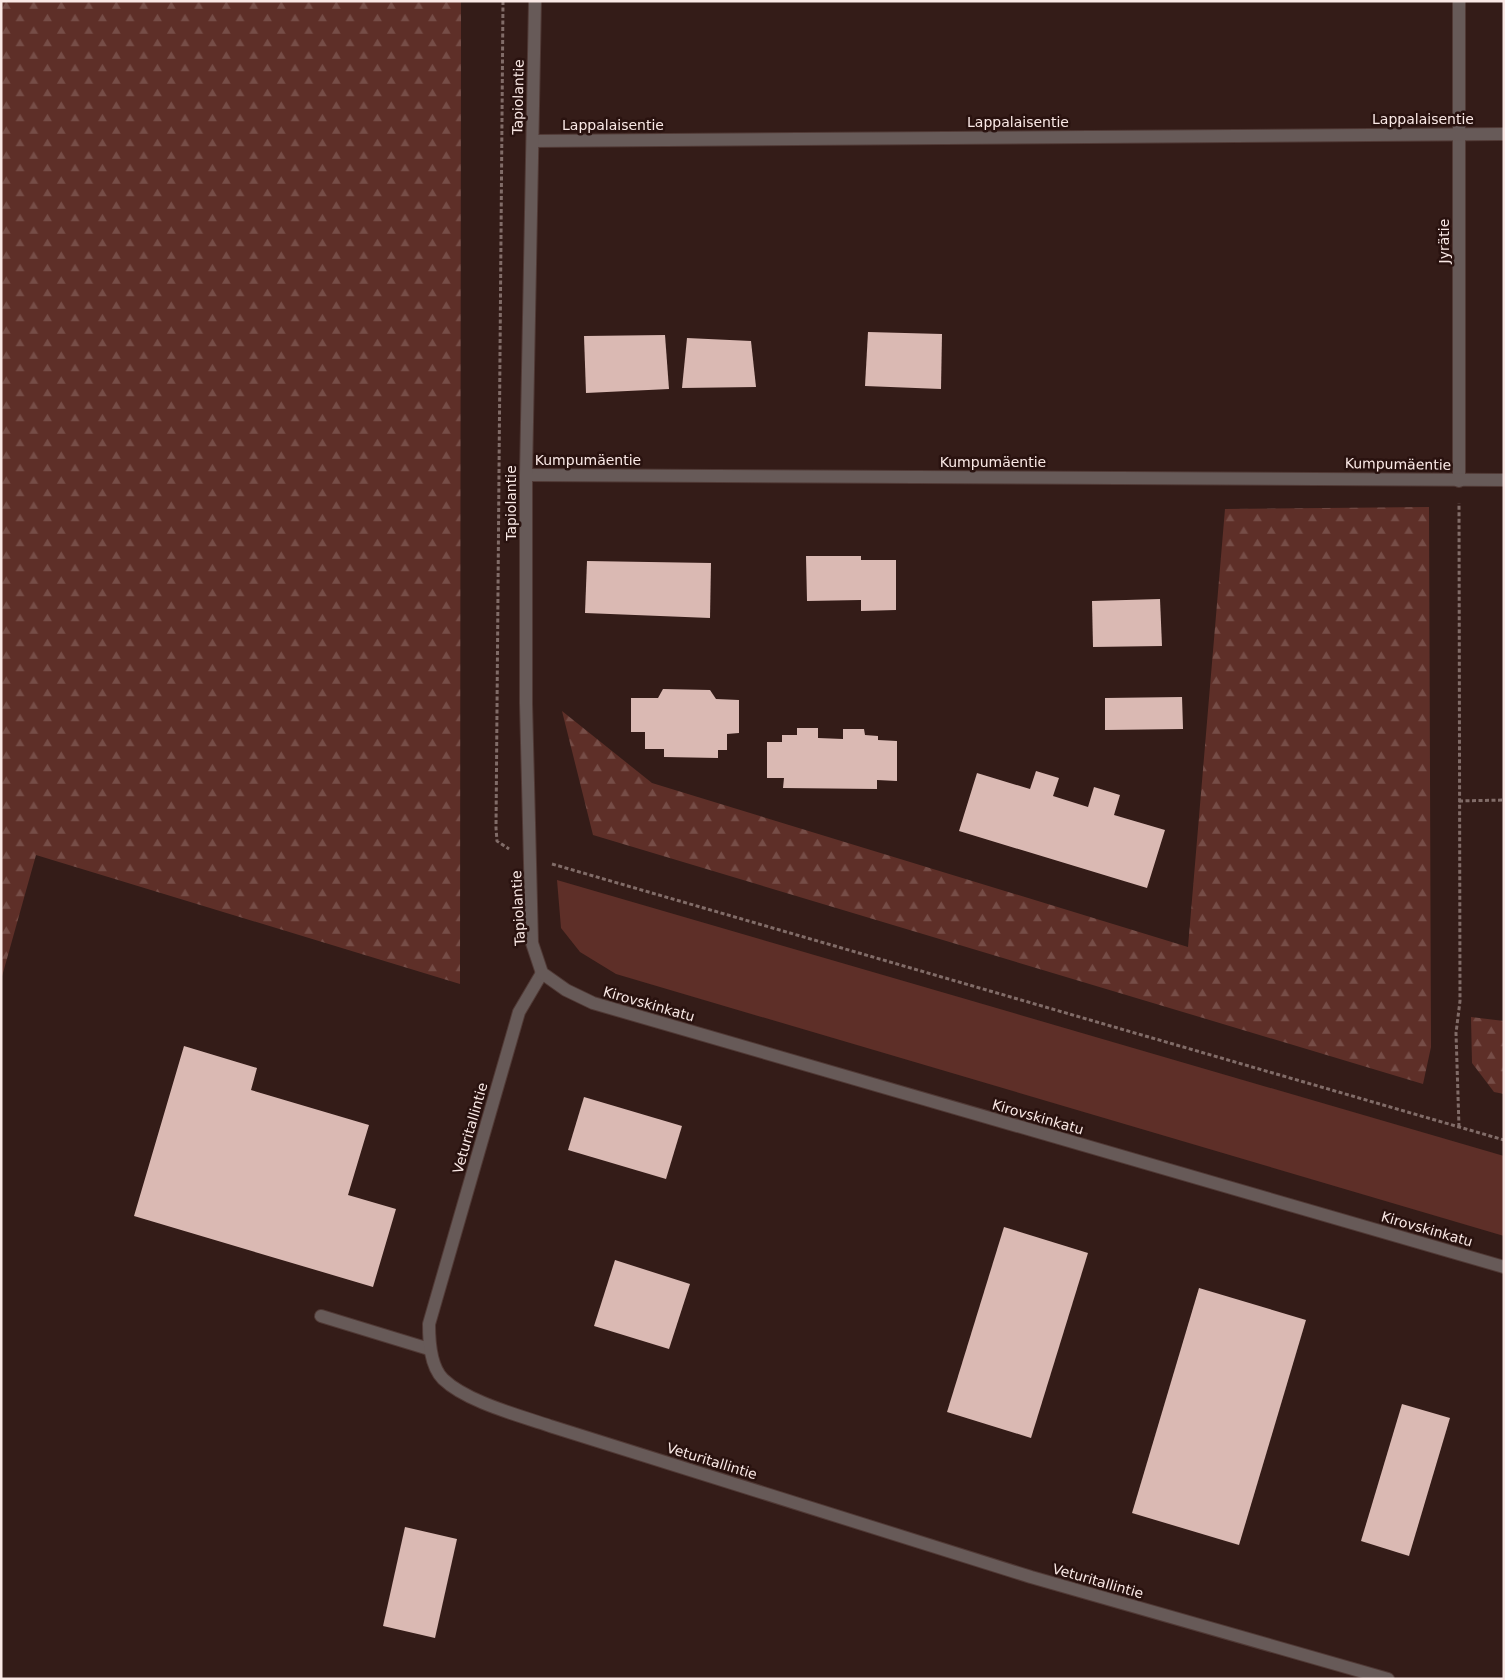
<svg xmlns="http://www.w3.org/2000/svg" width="1505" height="1680" viewBox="0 0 1505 1680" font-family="'DejaVu Sans',sans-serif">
<defs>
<pattern id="forest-firs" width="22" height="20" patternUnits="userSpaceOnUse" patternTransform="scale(1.25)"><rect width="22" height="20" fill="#5e2f28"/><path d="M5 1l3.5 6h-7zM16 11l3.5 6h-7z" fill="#764d47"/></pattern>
</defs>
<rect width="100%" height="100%" fill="#341c18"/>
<!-- green -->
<path fill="#5e2f28" d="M557,880L1504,1156V1236L616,974L580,952L561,928Z"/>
<!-- forest -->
<g fill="url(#forest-firs)">
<path d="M1,1H461L460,984L36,855L1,980Z"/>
<path d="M1429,507L1431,1047L1423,1084L593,835L562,711L652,783L1188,947L1225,509Z"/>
<path d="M1471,1017L1504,1021V1094L1494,1092L1472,1063Z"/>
</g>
<!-- building -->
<g fill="#dab9b3">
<path d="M868,332L942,334L941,389L865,386Z"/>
<path d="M665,335L669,389L586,393L584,336Z"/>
<path d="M687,338L751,341L756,387L682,388Z"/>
<path d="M806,556H861V560H896V610L861,611V600L807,601Z"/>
<path d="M587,561L711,563L710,618L585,613Z"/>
<path d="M1160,599L1162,646L1093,647L1092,601Z"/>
<path d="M663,689L710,690L716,699L739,700V733L727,734V750H718V758L664,757V749H645V732H631V698H658Z"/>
<path d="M1182,697L1183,729L1105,730V698Z"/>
<path d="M797,728H818V738L843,739V729H864L865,735L878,736V740L897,741V781L877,780V789L783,788L784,778H767V742H782V735H797Z"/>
<path d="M1036,771L1059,778L1053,796L1088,807L1094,787L1120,795L1114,815L1165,830L1147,888L959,831L977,773L1030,789Z"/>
<path d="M184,1046L257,1068L251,1090L369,1125L348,1195L396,1209L373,1287L134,1216Z"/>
<path d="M584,1097L682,1126L666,1179L568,1150Z"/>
<path d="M1004,1227L1088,1253L1031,1438L947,1412Z"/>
<path d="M615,1260L690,1284L669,1349L594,1326Z"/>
<path d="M1199,1288L1306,1320L1239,1545L1132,1513Z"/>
<path d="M1402,1404L1450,1418L1409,1556L1361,1541Z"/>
<path d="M405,1527L457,1539L435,1638L383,1626Z"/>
</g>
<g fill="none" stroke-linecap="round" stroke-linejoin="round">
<!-- service casing -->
<g stroke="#503935" stroke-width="14">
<path id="service" d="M321,1316L429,1349"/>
</g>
<!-- minor casing -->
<g stroke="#503935" stroke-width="14">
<g id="minor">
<path d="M1459,1V481"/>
<path d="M533,141L1504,134"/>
<path d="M526,475L1504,480"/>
<path d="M542,973L519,1012L429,1324C429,1341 430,1366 443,1379C467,1402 518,1415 550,1426L1031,1577L1388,1679"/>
</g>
</g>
<!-- tertiary casing -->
<g stroke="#503935" stroke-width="14">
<path id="tertiary" d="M535,1L526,475V703L532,943L542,973L566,990L593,1003L1504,1267"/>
</g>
<!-- path -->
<g stroke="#816c68" stroke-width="3" stroke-dasharray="4 2.5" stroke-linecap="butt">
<path d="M503,1L496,828L497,841L509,849"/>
<path d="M1459,801L1504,800"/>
<path d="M552,864L1504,1140"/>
<path d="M1459,1127L1456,1033L1460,1001L1459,503"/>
</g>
<!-- service -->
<use href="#service" stroke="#675a58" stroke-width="12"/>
<!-- minor -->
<use href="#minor" stroke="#675a58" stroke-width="12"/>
<!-- tertiary -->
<use href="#tertiary" stroke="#675a58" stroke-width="12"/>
</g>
<g text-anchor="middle" stroke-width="5" stroke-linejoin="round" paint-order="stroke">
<!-- street labels -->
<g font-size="14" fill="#fae9e6" stroke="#29120f">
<text transform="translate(518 97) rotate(-89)" y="5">Tapiolantie</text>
<text x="1423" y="124">Lappalaisentie</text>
<text x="1018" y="127">Lappalaisentie</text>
<text x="613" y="130">Lappalaisentie</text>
<text transform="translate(1444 241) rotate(-90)" y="5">Jyrätie</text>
<text x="588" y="465">Kumpumäentie</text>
<text x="993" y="467">Kumpumäentie</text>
<text transform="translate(1398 464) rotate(1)" y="5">Kumpumäentie</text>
<text transform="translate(511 503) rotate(-90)" y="5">Tapiolantie</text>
<text transform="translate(518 908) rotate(-93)" y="5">Tapiolantie</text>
<text transform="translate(649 1004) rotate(16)" y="5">Kirovskinkatu</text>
<text transform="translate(1038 1117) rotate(16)" y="5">Kirovskinkatu</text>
<text transform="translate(470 1128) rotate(-74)" y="5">Veturitallintie</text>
<text transform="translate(1427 1229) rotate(16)" y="5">Kirovskinkatu</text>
<text transform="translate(712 1461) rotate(17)" y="5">Veturitallintie</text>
<text transform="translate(1098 1581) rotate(16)" y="5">Veturitallintie</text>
</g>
</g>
<!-- border -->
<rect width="1505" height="1680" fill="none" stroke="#fae9e6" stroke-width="5"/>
</svg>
